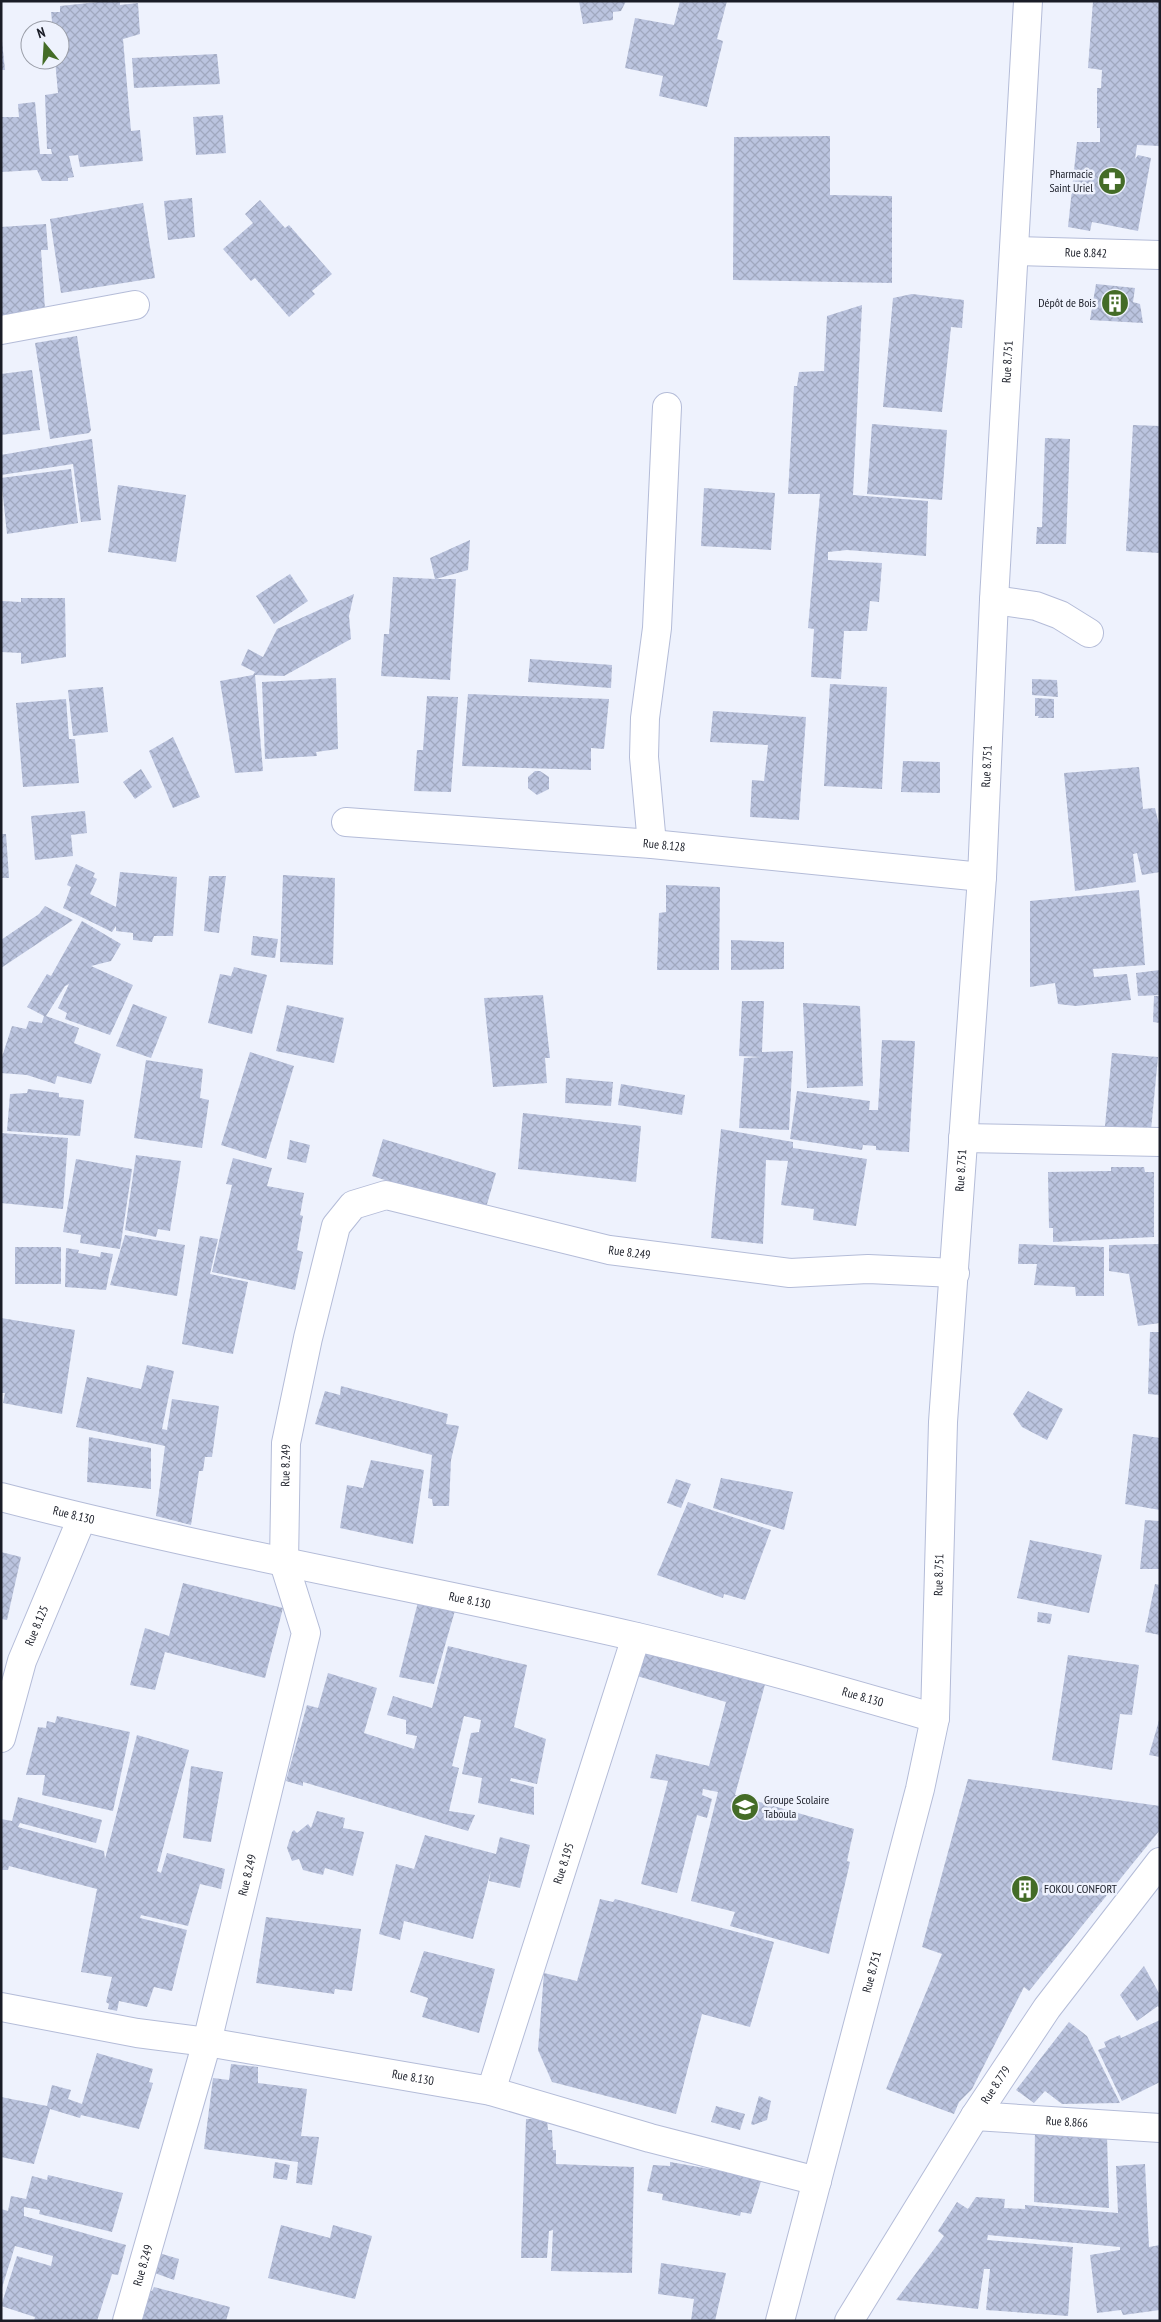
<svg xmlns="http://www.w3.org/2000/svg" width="1161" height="2322" viewBox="0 0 1161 2322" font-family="'PT Sans Narrow',sans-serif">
<defs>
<pattern id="building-cross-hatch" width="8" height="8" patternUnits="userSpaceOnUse" patternTransform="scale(1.25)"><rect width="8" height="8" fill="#bbc4df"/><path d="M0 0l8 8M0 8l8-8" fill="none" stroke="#a0a8bf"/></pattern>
</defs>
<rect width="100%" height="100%" fill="#eef2fd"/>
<!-- building -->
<g fill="url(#building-cross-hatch)">
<path d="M108,1H120V5L138,3L140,34L123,39L131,131L140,130L143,161L80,167L78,155L69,156L74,177L68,178V181H42L37,170L1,172V117H19L18,104L35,102L40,154H52L51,149H47L45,95L58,93L55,60H60V30H53L51,12H60V6Z"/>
<path d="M579,1H626L621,11L613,12V20L583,24Z"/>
<path d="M680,1H727L717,39L723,41L707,107L659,96L663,76L625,68L635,18L674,25Z"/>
<path d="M1093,1H1160V146L1137,145L1135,159L1138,155L1151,158L1138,231L1092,222L1090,231L1068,227L1077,142H1100V128H1097V88H1101L1102,70L1088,68Z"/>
<path d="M1,32L5,70H1Z"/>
<path d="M217,54L220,84L134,88L132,58Z"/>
<path d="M223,115L226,153L196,155L193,117Z"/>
<path d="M830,136V195L892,196V283L733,280L734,137Z"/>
<path d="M192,198L195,237L168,240L164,201Z"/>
<path d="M260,200L285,228L289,225L332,274L312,291L315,294L289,317L255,278L251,281L223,249L253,223L245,214Z"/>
<path d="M143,203L155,278L61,293L50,219Z"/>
<path d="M46,224L48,250H41L45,309L1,316V227Z"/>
<path d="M1096,284L1135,288L1133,302L1140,304L1143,323L1090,320Z"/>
<path d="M912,294L964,300L962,328L951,327L942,412L883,407L893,298Z"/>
<path d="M862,305L853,495L928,501L926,556L847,550L828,552V560L882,563L879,602L870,601L867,631H844L841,679L811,677L814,629L808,628L820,494H788L794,386H797L799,372L824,371L827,316Z"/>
<path d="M77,336L91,430L89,433L50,439L35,343Z"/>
<path d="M32,370L40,430L1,435V374Z"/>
<path d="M872,424L947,430L942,500L867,494Z"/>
<path d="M1133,425L1160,426V553L1126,551Z"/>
<path d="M1045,438L1070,439L1066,544H1036L1037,527H1042Z"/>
<path d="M92,439L101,520L81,522L73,464L1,475V455Z"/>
<path d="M71,469L78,523L7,534L1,478Z"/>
<path d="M118,485L186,495L176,562L108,552Z"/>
<path d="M704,488L775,493L771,550L701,546Z"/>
<path d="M470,540L468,570L436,579H456L450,680L381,676L384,634H389L393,577L435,579L430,558Z"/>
<path d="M290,574L308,601L274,624L256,596Z"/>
<path d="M354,594L349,616L351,639L284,676L255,675L263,771L235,773L220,681L253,675L255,672L241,665L248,649L263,657L277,629Z"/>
<path d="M21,598H65L66,657L21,664V653L1,652V601L21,602Z"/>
<path d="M530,659L612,665L611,688L528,682Z"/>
<path d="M336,678L338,749L316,752L317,756L265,759L262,682Z"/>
<path d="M1032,679L1057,680L1058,697L1032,695Z"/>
<path d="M830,684L887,687L882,789L824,786Z"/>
<path d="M103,687L108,732L73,736L68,690Z"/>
<path d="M468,694L609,699L604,749L591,748V770L462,766Z"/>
<path d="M427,696L458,697L451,792L414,791L417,750H423Z"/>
<path d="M1035,698L1054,699V718H1038L1039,716H1035Z"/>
<path d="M66,699L69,739H75L79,783L23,787L16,703Z"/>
<path d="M713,711L806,717L799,820L750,817L752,780L764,781L768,745L710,742Z"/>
<path d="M173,737L200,797L173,808L149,751Z"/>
<path d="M903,761L940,762V793L901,792Z"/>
<path d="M1139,767L1143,809L1155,808L1160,829V872L1142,875L1137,853L1133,854L1136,882L1075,891L1064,773Z"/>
<path d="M141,769L152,787L135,799L123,782Z"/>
<path d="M535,771H540L549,777V789L537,795L528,788V777Z"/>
<path d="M85,811L87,833L71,835L73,856L35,860L31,816Z"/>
<path d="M1,834H6L9,878H1Z"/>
<path d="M76,864L95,873L93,877L97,879L90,894L116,907L120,872L177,877L173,936H154L152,942L133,940V933L116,931V926L112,932L63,908L71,887L67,885Z"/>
<path d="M283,875L335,878L333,965L280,962Z"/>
<path d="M209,876H226L219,933L204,931Z"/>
<path d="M666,885L720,887L719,970H657L659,913L666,912Z"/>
<path d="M1139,890L1145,965L1093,969L1094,977L1127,974L1131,1000L1076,1006L1058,1004L1055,983L1030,987V901Z"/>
<path d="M45,906L73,920L1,968V940L39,914Z"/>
<path d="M82,921L121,944L111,961L91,966L133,985L110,1035L65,1019L67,1013L58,1008L69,984L65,986L46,1016L79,1028L74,1043L101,1054L91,1084L57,1076L55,1084L27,1075L1,1073V1060L12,1026L26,1029L29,1021L42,1023L44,1016L27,1007L47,974L51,976Z"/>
<path d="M253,936L278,939L275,958L251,955Z"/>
<path d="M731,940L784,942V969L731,970Z"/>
<path d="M234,967L267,975L252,1034L208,1023L220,974L231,976Z"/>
<path d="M1160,970V995L1138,996L1136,973Z"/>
<path d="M543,995L550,1058H545L547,1083L493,1087L484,998Z"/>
<path d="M1154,996H1160V1023L1153,1022Z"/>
<path d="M742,1001H764L762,1052L793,1051L789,1130L739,1128L744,1058L762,1057L739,1056Z"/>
<path d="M803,1003L860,1006L863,1086L807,1088Z"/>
<path d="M133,1004L167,1017L151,1058L116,1046Z"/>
<path d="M287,1005L344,1018L334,1063L276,1051Z"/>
<path d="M882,1040L915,1041L909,1152L876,1150V1146L863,1145L862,1150L790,1139L797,1091L870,1101L869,1110H878Z"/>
<path d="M250,1052L294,1066L266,1159L221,1145Z"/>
<path d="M1112,1053L1158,1057L1151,1130L1105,1126Z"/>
<path d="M146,1060L203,1069L200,1098L209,1100L202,1148L134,1138Z"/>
<path d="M566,1078L613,1082L611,1106L565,1103Z"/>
<path d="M621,1084L685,1095L682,1115L618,1105Z"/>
<path d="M28,1089L59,1093V1097L84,1100L80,1136L7,1131L10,1094L27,1093Z"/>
<path d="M523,1113L641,1126L636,1182L518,1169Z"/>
<path d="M721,1129L793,1142V1148L867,1159L856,1226L813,1220L814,1209L781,1205L788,1161L766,1160L763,1244L711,1238Z"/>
<path d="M1,1133L68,1138L63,1209L1,1203Z"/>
<path d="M383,1139L496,1173L485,1211L372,1176Z"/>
<path d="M290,1140L310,1145L306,1163L287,1159Z"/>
<path d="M136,1155L181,1161L170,1231L158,1229L156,1237L125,1230Z"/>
<path d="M233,1158L272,1168L267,1186L304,1193L300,1215L303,1216L297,1250L303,1252L295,1290L212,1272L232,1185L226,1184Z"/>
<path d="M76,1159L132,1169L120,1249L80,1243L81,1235L63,1232Z"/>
<path d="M1111,1167H1144L1145,1172H1154V1237L1053,1242V1228H1049L1048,1172L1111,1171Z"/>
<path d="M125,1235L185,1245L177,1296L110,1285Z"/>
<path d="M200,1236L218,1239L210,1274L248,1282L233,1354L182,1344Z"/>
<path d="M1019,1244L1104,1247V1296H1076L1075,1287L1034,1285L1037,1264H1018Z"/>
<path d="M1160,1244V1323L1138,1326L1129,1274L1109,1271V1245Z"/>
<rect x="15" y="1247" width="46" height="37"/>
<path d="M66,1248L79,1250L78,1253L100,1257L101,1252L113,1254L106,1290L65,1287Z"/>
<path d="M1,1318L75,1330L62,1414L3,1403L5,1393H1Z"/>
<path d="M1150,1332H1160V1395L1148,1394Z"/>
<path d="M147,1365L174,1371L162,1429L167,1430L172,1399L219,1406L212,1457H205L203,1471H199L191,1525L156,1516L165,1446L76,1427L87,1377L141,1389Z"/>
<path d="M341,1386L448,1414L446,1424L459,1426L451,1460L449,1506H433L432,1499L428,1498L432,1455L315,1424L325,1391L340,1395Z"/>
<path d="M1028,1391L1063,1409L1047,1440L1022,1427L1013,1414Z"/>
<path d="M1133,1434L1160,1438V1510L1125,1504Z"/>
<path d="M89,1437L151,1448V1489L87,1482Z"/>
<path d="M371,1460L424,1470L413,1544L340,1528L347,1485L363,1488Z"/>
<path d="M721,1478L793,1492L784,1530L713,1508Z"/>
<path d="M676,1479L691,1484L681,1508L667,1503Z"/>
<path d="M688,1502L771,1530L745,1600L724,1594L723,1598L657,1575Z"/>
<path d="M1145,1520L1160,1521V1569H1140Z"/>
<path d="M1030,1540L1102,1555L1089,1613L1017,1598Z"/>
<path d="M1,1552L21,1557L7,1620L1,1619Z"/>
<path d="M183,1583L283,1608L265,1678L165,1652L155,1690L130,1685L145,1628L169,1636Z"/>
<path d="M1155,1584L1160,1585V1635L1145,1632Z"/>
<path d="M419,1598L456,1607L434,1684L399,1677Z"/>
<path d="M1038,1612L1052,1614L1050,1624L1037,1622Z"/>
<path d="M448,1646L527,1665L514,1727L546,1739L537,1784L511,1778L510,1781L534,1787V1815L478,1803L482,1778L462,1774L471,1733L479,1732L481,1720L464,1716L452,1766L459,1768L449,1811L475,1815L468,1831L303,1782V1786L286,1781L307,1705L318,1708L328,1673L377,1688L364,1733L414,1749L417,1736L406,1734V1720L387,1715L393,1696L432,1708Z"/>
<path d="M644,1646L767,1677L735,1795L854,1829L847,1861L850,1862L829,1954L730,1926L735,1912L691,1901L718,1792L703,1789L702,1795L712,1799L707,1818L697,1815L677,1893L641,1884L668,1781L650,1778L656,1754L709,1766L726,1702L637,1676Z"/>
<path d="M1068,1655L1139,1665L1132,1715L1120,1714L1112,1770L1052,1760Z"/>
<path d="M57,1716L130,1732L113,1811L42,1795L45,1775H26L38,1727L46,1728L47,1721L55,1723Z"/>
<path d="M1160,1717V1757L1149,1755Z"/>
<path d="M137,1735L189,1750L157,1871L161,1873L167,1853L225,1869L221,1889L200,1884L188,1926L141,1915L140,1918L187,1930L172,1991L154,1987L147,2007L119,2001L117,2011L108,2009L109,2004L106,2002L112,1977L81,1972L97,1889L9,1866L8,1870H1V1819L12,1821L18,1797L102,1820L96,1843L20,1823L18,1827L104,1851L105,1859Z"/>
<path d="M191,1766L223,1772L211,1842L183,1838Z"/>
<path d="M968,1779L1160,1806V1830L1029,1991L1024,1987L972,2089L959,2102L954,2114L886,2089L942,1954L922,1947Z"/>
<path d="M317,1811L345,1818L343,1828L364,1832L353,1876L325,1868L323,1875L303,1870L299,1859L292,1861L287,1848L292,1832L294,1830L297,1833L308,1824L311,1828Z"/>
<path d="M425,1835L496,1854L500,1837L530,1845L520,1888L489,1881L491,1870L473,1939L404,1921L400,1940L379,1934L396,1864L414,1869Z"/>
<path d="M600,1899L613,1902L615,1899L774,1942L750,2027L702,2014L676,2114L552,2082L538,2050L544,1973L577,1981Z"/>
<path d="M266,1917L361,1929L352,1991L335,1989L334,1994L256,1983Z"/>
<path d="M424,1951L495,1969L479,2033L422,2017L428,1998L410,1992Z"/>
<path d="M1144,1966L1160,1995V2009L1158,2006L1137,2021L1120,1995Z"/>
<path d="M1160,2020V2082L1122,2101L1098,2050L1106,2047L1104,2042L1120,2035L1121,2038Z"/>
<path d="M1069,2022L1087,2036L1120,2103L1062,2104L1045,2091L1034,2103L1016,2090Z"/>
<path d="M97,2053L153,2069L149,2082L153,2083L139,2129L81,2115L80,2118L50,2109L34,2164L1,2157V2097L47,2106L52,2085L71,2090L68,2099L82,2104Z"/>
<path d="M231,2064L258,2067V2083L307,2089L301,2136L319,2137L312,2185L296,2183L298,2162L204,2149L213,2078L229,2080Z"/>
<path d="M759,2096L771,2101L767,2120L753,2125L751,2124Z"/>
<path d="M716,2106L745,2114L740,2130L711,2122Z"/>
<path d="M526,2119H547L548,2130H552L553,2150H556V2164L634,2167L632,2273L551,2271L553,2230L549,2231L547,2258H521Z"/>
<path d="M1035,2129L1107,2136L1109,2208L1034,2202Z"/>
<path d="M275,2162L290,2165L287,2180L273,2178Z"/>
<path d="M670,2162L762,2178L751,2214L741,2212L740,2216L662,2200L663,2194L647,2191L653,2165L670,2166Z"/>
<path d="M1145,2164L1149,2247L1160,2245V2310L1123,2315L1121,2310L1097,2313L1090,2255L1120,2250V2247L988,2235L987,2240L1073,2247L1068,2316L986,2310L990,2269H984L978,2309L896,2300L944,2236L938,2231L957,2202L968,2209L976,2197L1005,2199L1004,2208L1025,2209V2205L1118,2213L1116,2166Z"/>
<path d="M48,2175L123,2193L112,2232L39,2214L40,2210L24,2207V2216L126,2245L118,2275L112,2274L97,2321H34L35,2317L1,2306L17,2256L51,2266L53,2256L15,2246L1,2291V2209L8,2211L11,2196L26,2199L32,2176L47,2180Z"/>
<path d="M281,2225L330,2238L333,2225L372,2236L355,2299L268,2278Z"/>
<path d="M159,2253L179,2259L174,2280L152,2272Z"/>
<path d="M661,2263L726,2273L715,2321H691L694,2299L658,2294Z"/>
<path d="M154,2287L230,2307L226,2321H137L146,2290L152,2291Z"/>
</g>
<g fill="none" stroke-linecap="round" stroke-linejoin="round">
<!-- street casing -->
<g stroke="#b4bcd8" stroke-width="30">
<g id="street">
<path id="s1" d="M1014,251L1160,255"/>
<path d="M1,330L135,305"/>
<path d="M994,600L1036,606L1060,615L1089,633"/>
<path id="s2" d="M346,822L652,844L982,877"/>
<path d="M652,844L644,757L645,718L657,628L667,407"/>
<path d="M963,1138L1160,1142"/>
<path id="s3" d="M1,1497C212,1552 426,1588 637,1637C738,1661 836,1689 935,1718"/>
<path id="s4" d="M1,1738L22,1661L82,1518"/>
<path id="s5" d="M1,2007L137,2033L207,2042L491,2091L650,2138L817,2181"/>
<path id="s6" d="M491,2091L636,1637"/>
<path id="s7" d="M975,2116L1160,2128"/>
<path id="s8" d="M127,2321L207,2042L306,1633L284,1563L286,1443L308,1338L336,1226L353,1205L386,1195L609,1250L790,1273L868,1269L955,1273"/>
<path id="s9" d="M849,2321L975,2116L1047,2008L1160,1862"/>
</g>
</g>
<!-- secondary casing -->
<g stroke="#b4bcd8" stroke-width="30">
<g id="secondary">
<path id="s10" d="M780,2321L920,1789L935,1718L943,1422L982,877L994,600L1028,1"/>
</g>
</g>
<!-- street -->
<use href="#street" stroke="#fff" stroke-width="28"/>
<!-- secondary -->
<use href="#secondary" stroke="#fff" stroke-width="28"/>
</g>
<!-- icons -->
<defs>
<g id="pharmacy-disc" transform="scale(1.4375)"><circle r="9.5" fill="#446c27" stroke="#eef2fd"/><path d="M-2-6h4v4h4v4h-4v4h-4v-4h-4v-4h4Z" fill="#fff"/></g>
<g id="building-disc" transform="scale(1.4375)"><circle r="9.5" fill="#446c27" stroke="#eef2fd"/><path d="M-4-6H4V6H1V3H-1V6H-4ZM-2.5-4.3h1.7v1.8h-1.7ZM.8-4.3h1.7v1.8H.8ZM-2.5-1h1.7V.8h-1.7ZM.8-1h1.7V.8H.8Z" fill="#fff"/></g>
<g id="school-disc" transform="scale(1.4375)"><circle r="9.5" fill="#446c27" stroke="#eef2fd"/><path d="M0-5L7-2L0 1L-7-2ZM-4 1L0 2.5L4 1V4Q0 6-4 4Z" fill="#fff"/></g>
</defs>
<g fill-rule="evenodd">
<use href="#pharmacy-disc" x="1112" y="181"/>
<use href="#building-disc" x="1115" y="303"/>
<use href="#school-disc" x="745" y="1807"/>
<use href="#building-disc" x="1025" y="1889"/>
</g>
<g text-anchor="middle" stroke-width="5" stroke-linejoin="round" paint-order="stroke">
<!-- poi labels -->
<g font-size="12" fill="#1a1d27" stroke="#eef2fd" text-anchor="end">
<text x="1093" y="178">Pharmacie<tspan x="1093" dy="14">Saint Uriel</tspan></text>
<text x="1096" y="307">Dépôt de Bois</text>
<text x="764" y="1804" text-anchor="start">Groupe Scolaire<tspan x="764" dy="14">Taboula</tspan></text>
<text x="1044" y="1893" text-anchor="start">FOKOU CONFORT</text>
</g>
<!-- street labels -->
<g font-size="12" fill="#1a1d27" stroke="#eef2fd">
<text dy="4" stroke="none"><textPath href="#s1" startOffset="72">Rue 8.842</textPath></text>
<text dy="4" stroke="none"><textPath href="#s10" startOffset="1981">Rue 8.751</textPath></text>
<text dy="4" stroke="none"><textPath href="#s10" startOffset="1576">Rue 8.751</textPath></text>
<text dy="4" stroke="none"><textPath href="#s2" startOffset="319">Rue 8.128</textPath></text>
<text dy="4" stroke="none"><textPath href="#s10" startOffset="1171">Rue 8.751</textPath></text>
<text dy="4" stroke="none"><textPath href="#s8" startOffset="1439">Rue 8.249</textPath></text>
<text dy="4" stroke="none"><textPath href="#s8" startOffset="882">Rue 8.249</textPath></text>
<text dy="4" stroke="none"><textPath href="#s3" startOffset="75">Rue 8.130</textPath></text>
<text dy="4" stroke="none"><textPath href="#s10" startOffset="766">Rue 8.751</textPath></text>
<text dy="4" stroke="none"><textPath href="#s3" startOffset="480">Rue 8.130</textPath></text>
<text dy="4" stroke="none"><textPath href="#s4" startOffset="118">Rue 8.125</textPath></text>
<text dy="4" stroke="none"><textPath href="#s3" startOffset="885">Rue 8.130</textPath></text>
<text dy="4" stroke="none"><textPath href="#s6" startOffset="239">Rue 8.195</textPath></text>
<text dy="4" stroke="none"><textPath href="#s8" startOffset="462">Rue 8.249</textPath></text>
<text dy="4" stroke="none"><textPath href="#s10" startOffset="361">Rue 8.751</textPath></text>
<text dy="4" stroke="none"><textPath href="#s5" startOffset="418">Rue 8.130</textPath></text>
<text dy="4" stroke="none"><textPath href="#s9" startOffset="278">Rue 8.779</textPath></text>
<text dy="4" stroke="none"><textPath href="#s7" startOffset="92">Rue 8.866</textPath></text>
<text dy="4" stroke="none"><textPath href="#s8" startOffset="58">Rue 8.249</textPath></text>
</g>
</g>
<!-- border -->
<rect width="1161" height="2322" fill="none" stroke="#1a1d27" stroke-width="5"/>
<!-- north arrow -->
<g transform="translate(45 45) rotate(342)"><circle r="24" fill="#eef2fd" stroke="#999da7"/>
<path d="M0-4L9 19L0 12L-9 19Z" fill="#446c27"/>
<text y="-8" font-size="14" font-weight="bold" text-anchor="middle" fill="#1a1d27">N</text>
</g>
</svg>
